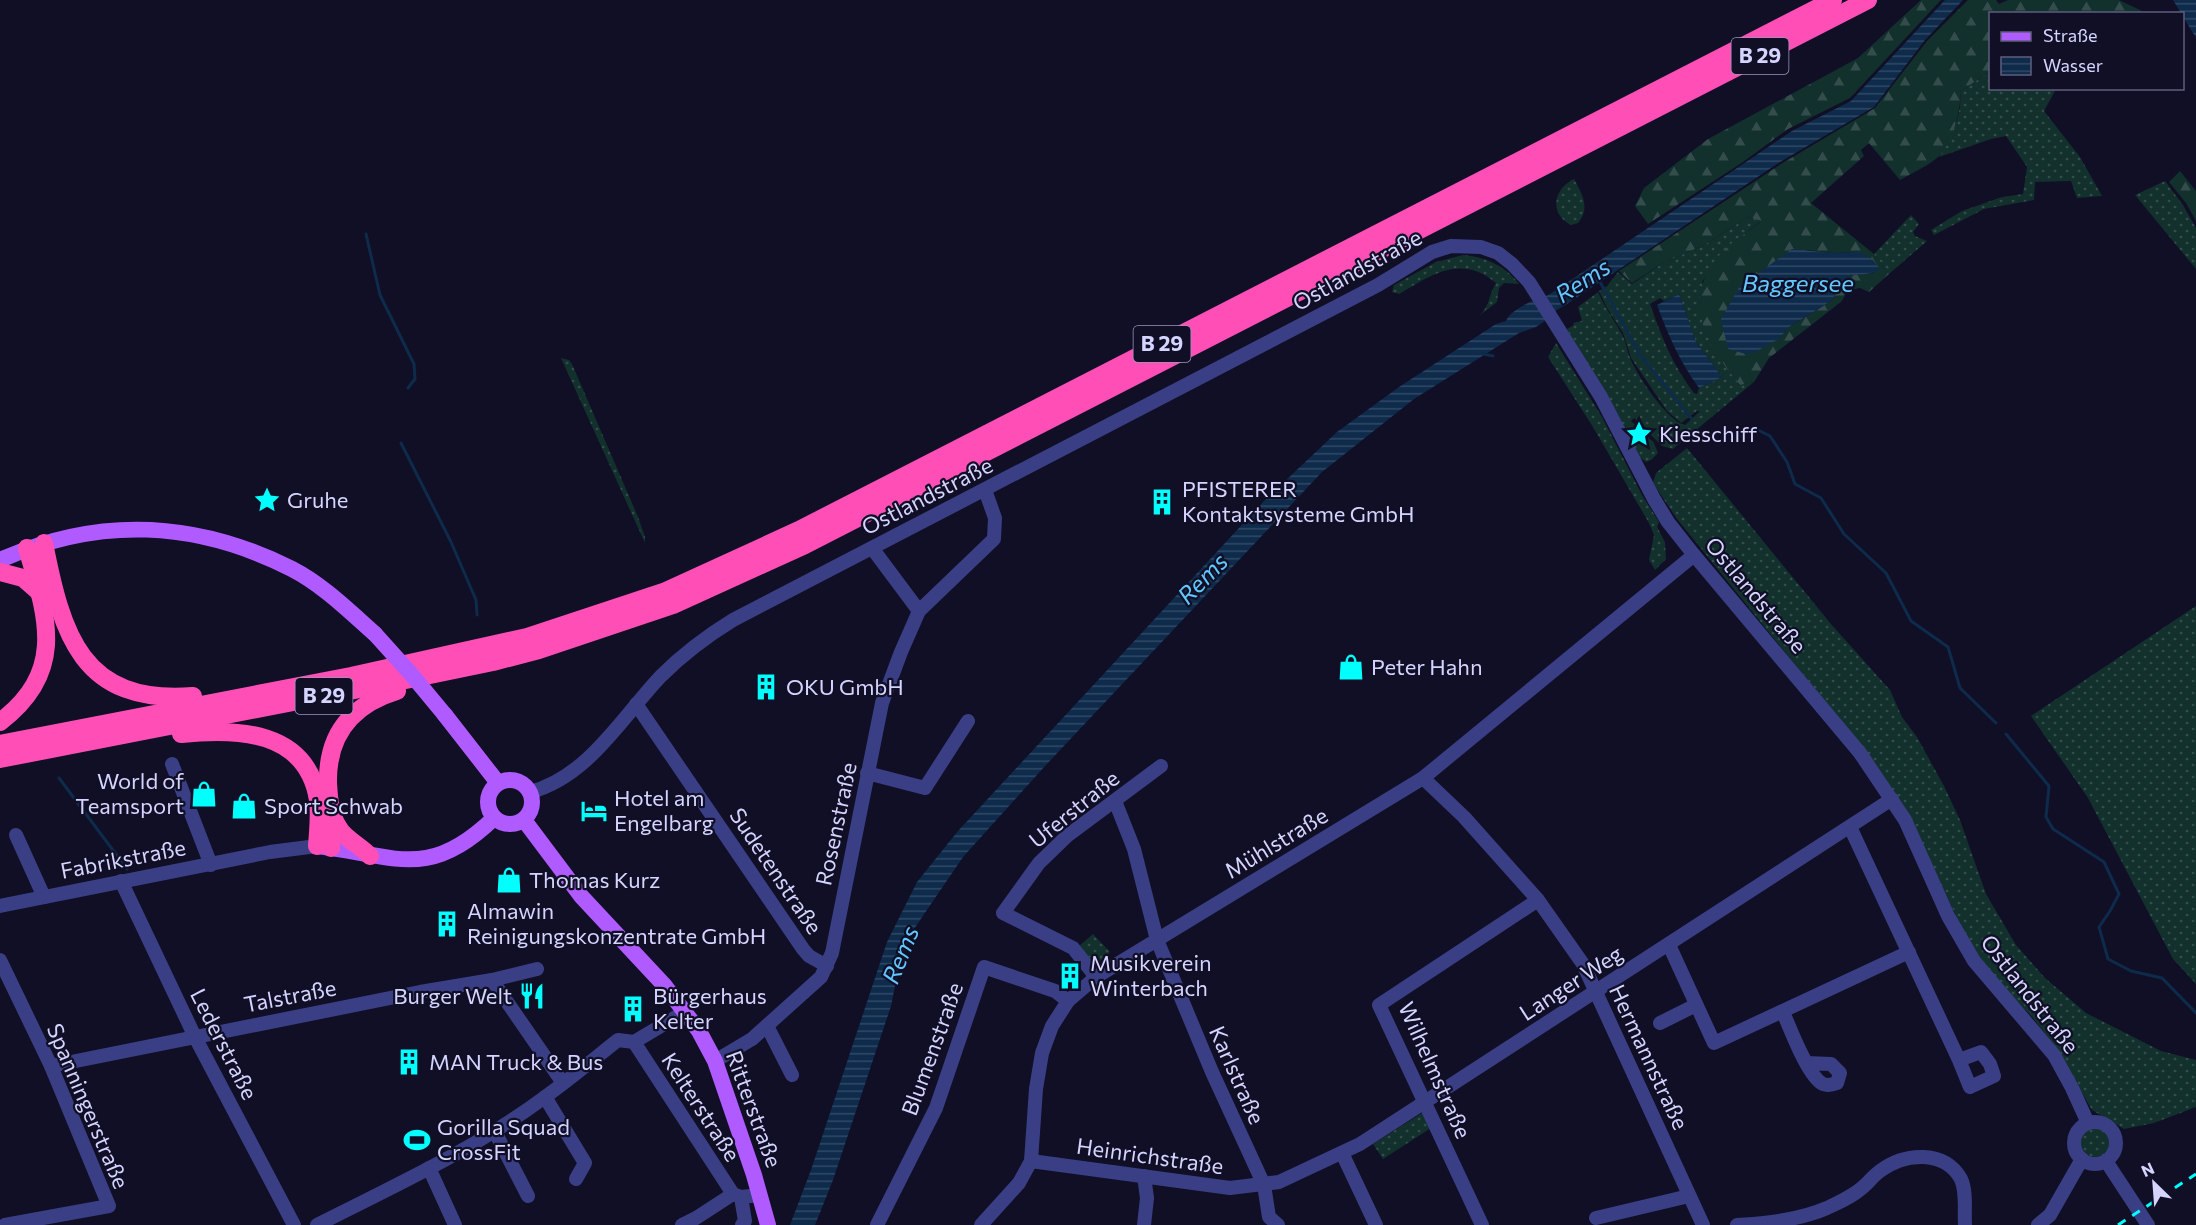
<svg xmlns="http://www.w3.org/2000/svg" width="2196" height="1225" viewBox="0 0 2196 1225" font-family="Commissioner,sans-serif">
<defs>
<pattern id="grass-dots" width="8" height="8" patternUnits="userSpaceOnUse" patternTransform="scale(1.5)"><rect width="8" height="8" fill="#12302c"/><path d="M2 2h.1M6 6h.1" fill="none" stroke="#344d4c" stroke-width="1.8" stroke-linecap="round"/></pattern>
<pattern id="forest-firs" width="22" height="20" patternUnits="userSpaceOnUse" patternTransform="scale(1.5)"><rect width="22" height="20" fill="#12302c"/><path d="M5 1l3.5 6h-7zM16 11l3.5 6h-7z" fill="#344d4c"/></pattern>
<pattern id="water-rules" width="6" height="5" patternUnits="userSpaceOnUse" patternTransform="scale(1.5)"><rect width="6" height="5" fill="#0e2b4b"/><path d="M0 2.5h6" fill="none" stroke="#304966"/></pattern>
</defs>
<rect width="100%" height="100%" fill="#100f26"/>
<!-- grass -->
<g fill="url(#grass-dots)" fill-rule="evenodd">
<path d="M1990,71V88L2056,89L2044,111L2080,157L2102,196L2077,198L2071,181L2035,182L2034,200L1984,209L1934,235L1931,230L1962,211L2002,197L2023,194L2027,167L2006,136L1991,139L1939,157C1950,137 1963,116 1960,92Z"/>
<path d="M1574,179C1582,194 1591,208 1578,223L1571,225C1549,214 1553,189 1574,179Z"/>
<path d="M2165,181L2183,205L2196,228V269L2135,195Z"/>
<path d="M1911,215L1919,224L1913,232L1915,236L1927,241L1889,274L1874,254Z"/>
<path d="M1748,217L1761,221L1724,250L1702,282L1739,385L1754,382L1673,449L1662,446L1634,418L1631,421L1654,443L1658,453L1651,460L1646,462L1639,457L1567,329L1574,325L1573,323L1582,321L1578,307L1598,292C1605,308 1615,321 1623,336C1626,343 1627,351 1630,358C1637,375 1667,421 1685,425L1700,411H1697L1681,423L1667,411L1631,358L1623,333L1607,308L1599,291L1607,286L1618,272L1632,284L1663,263L1704,245ZM1679,294L1696,342L1722,377L1699,388L1697,394L1694,393C1671,362 1663,340 1650,304L1660,298L1664,301Z"/>
<path d="M1463,255C1485,257 1505,265 1519,284L1504,283L1499,288L1497,302L1480,315C1491,304 1488,296 1496,283C1461,254 1433,274 1399,294L1392,292L1394,285L1436,262Z"/>
<path d="M1556,343L1602,417L1642,495L1659,522L1657,527L1665,542L1666,559L1655,570L1649,560L1654,535L1649,523L1593,427L1548,357Z"/>
<path d="M561,358L569,360L572,364L638,517L645,537V543Z"/>
<path d="M1687,448L1831,624L1890,690L1902,717L1917,737L1944,786L1960,820L1986,894L2016,945L2045,978L2086,1013L2161,1051L2196,1060V1107L2154,1123L2124,1129L2092,1110L2054,1045L2033,1018L1991,974L1967,939L1908,815L1871,758L1677,519L1653,483L1656,473Z"/>
<path d="M2196,606V984L2173,959L2088,798L2031,716Z"/>
<path d="M1093,934L1110,952L1096,965L1079,946Z"/>
<path d="M1422,1113L1431,1128L1383,1159L1373,1144Z"/>
<circle cx="2095" cy="1142" r="15"/>
</g>
<!-- forest -->
<g fill="url(#forest-firs)" fill-rule="evenodd">
<path d="M1921,0H1941L1850,98L1788,129L1743,162L1648,224L1635,206L1644,188L1708,139L1858,58Z"/>
<path d="M1968,0H1996L1999,4L2008,0H2119L2140,10L2143,13L1990,14V71L1960,92C1962,109 1951,147 1937,158C1926,167 1912,173 1900,180L1869,143L1861,150L1864,156L1811,203L1874,254L1889,274L1869,292L1860,288L1847,291L1842,301L1769,358L1754,382L1740,385C1705,342 1678,298 1724,250C1735,239 1750,231 1761,221L1748,217L1704,245L1663,263L1632,283L1619,271L1781,164L1875,108L1927,41ZM1807,250L1833,253L1860,252L1874,273L1855,274L1846,277L1831,301L1789,327L1779,339Z"/>
<path d="M2180,171L2196,191V221L2186,203L2169,182Z"/>
</g>
<!-- water -->
<g fill="url(#water-rules)">
<path d="M1945,0H1963L1925,40L1874,107L1780,162L1564,306L1545,316V321L1536,327L1519,333L1414,399L1322,472L1045,766L963,857L914,929L900,961L891,1006L833,1180L815,1225H790L811,1170L887,942L917,882L958,831L1264,501L1337,432L1399,387L1496,324L1506,321C1510,312 1522,306 1532,301L1536,302L1553,292L1792,131L1851,101Z"/>
<path d="M2173,0H2196V38Z"/>
<path d="M1792,249L1833,253L1860,252L1873,260L1880,269C1871,276 1857,273 1846,277L1831,301L1789,327L1779,339L1755,352L1746,354L1728,349L1721,319L1740,286Z"/>
<path d="M1679,294L1696,342L1722,377L1699,388C1680,362 1668,335 1657,305Z"/>
</g>
<g fill="none" stroke-linecap="round" stroke-linejoin="round">
<!-- stream -->
<g stroke="#0e2b4b" stroke-width="3">
<path d="M366,234L380,295L414,364L415,379L408,388"/>
<path d="M1599,280L1640,355L1691,418"/>
<path d="M1483,354L1493,356"/>
<path d="M1722,432L1737,437L1756,429L1770,436L1787,462L1795,484L1821,498L1844,534L1886,573L1911,621L1948,647L1960,688L1996,723"/>
<path d="M401,443L451,542L476,600L477,615"/>
<path d="M2006,734L2049,786L2046,817L2053,829L2104,862L2119,894L2110,911L2099,927L2108,959L2131,971L2162,978L2196,1013"/>
<path d="M59,778L127,869"/>
</g>
<!-- minor -->
<g stroke="#3a3f85" stroke-width="14">
<path d="M919,611L994,539L995,518L985,490"/>
<path d="M636,704L803,949L809,956L827,966"/>
<path d="M172,764L211,865"/>
<path d="M867,773L925,788L968,721"/>
<path d="M1423,778L1464,817L1538,900L1583,964L1703,1225"/>
<path d="M530,792C588,777 622,717 661,676C683,654 707,636 733,620L1378,285L1432,252L1451,246L1481,247L1498,253L1512,264L1529,282L1561,333L1601,397L1654,499L1668,522L1694,555L1860,753L1905,820L1948,916L1974,961L2054,1055L2072,1088L2088,1123"/>
<path d="M1115,801L1134,849L1157,940L1212,1072L1264,1185L1269,1217L1278,1225"/>
<path d="M1850,827L1959,1060L1970,1087L1994,1076L1990,1064L1981,1052L1959,1060"/>
<path d="M16,835L44,897"/>
<path d="M121,881L195,1037L294,1225"/>
<path d="M0,906L270,852L317,846"/>
<path d="M1669,945L1714,1043L1909,952"/>
<path d="M0,960L51,1066L109,1206L5,1225"/>
<path d="M1096,977L1073,948L1003,913L1039,863L1067,836L1161,766"/>
<path d="M492,980L563,1083"/>
<path d="M1783,1012C1790,1028 1808,1077 1823,1084C1828,1086 1832,1085 1837,1083L1840,1073L1831,1064L1806,1063"/>
<path d="M1660,1023L1696,1005"/>
<path d="M767,1026L792,1075"/>
<path d="M634,1042L733,1194"/>
<path d="M715,1061L752,1039L821,977L832,953L882,703L901,652L919,611L872,548"/>
<path d="M51,1066L420,992L492,980L537,969"/>
<path d="M545,1097L585,1163L576,1179"/>
<circle cx="2095" cy="1143" r="21"/>
<path d="M494,1130L528,1196"/>
<path d="M1342,1153L1376,1225"/>
<path d="M1031,1161L1230,1188L1279,1182L1360,1144L1892,799"/>
<path d="M2106,1161L2148,1225"/>
<path d="M429,1168L455,1225"/>
<path d="M741,1197L745,1221L742,1225"/>
<path d="M1596,1218L1689,1196"/>
<path d="M317,1225C394,1186 475,1149 545,1097C570,1079 594,1059 618,1040L634,1042L686,1011"/>
<path d="M682,1225L696,1218L733,1194L741,1197L760,1195"/>
<path d="M877,1225L936,1108L984,967L1055,991L1068,1001"/>
<path d="M981,1225L1019,1183L1031,1161L1036,1089L1042,1053L1052,1026L1068,1001L1096,977L1423,778L1694,555"/>
<path d="M1144,1225L1147,1198L1144,1176"/>
<path d="M1482,1225L1379,1005L1538,900"/>
<path d="M1737,1225C1768,1223 1799,1220 1827,1208C1840,1202 1853,1196 1863,1187C1869,1182 1874,1175 1880,1171C1904,1153 1944,1149 1961,1179C1967,1192 1964,1211 1965,1225"/>
<path d="M2038,1225L2050,1215L2082,1159"/>
</g>
<!-- major -->
<g stroke="#b05bff" stroke-width="16">
<path d="M0,560C99,516 195,520 292,569C323,585 349,611 375,634"/>
<path d="M445,715L498,783"/>
<circle cx="510" cy="802" r="22"/>
<path d="M524,820L581,896L665,986L699,1031L715,1061L754,1175L768,1225"/>
<path d="M318,846C396,856 429,881 494,818"/>
</g>
<!-- highway -->
<g stroke="#ff4fb6" stroke-width="18">
<path d="M44,543C62,634 81,705 193,696"/>
<path d="M0,572L23,578L39,592"/>
<path d="M0,722C67,671 47,617 27,548"/>
<path d="M181,734C237,728 307,730 318,800C320,815 318,831 317,846"/>
<path d="M0,744L351,676L527,637L666,591L799,530L1833,0"/>
<path d="M0,759L401,681L493,662L539,650L673,605L805,545L1868,0"/>
<path d="M331,848L332,816"/>
<path d="M370,856C361,846 344,838 339,828C330,815 329,799 328,783C327,735 351,705 397,691"/>
</g>
<!-- rail -->
<path stroke="#00fffd" stroke-width="3" stroke-dasharray="9 8" stroke-linecap="butt" d="M2118,1225L2196,1174"/>
<!-- major-bridge -->
<path stroke="#b05bff" stroke-width="16" d="M375,634L411,674L445,715"/>
</g>
<!-- icons -->
<defs>
<g id="sight-bare" transform="scale(2.07)"><path d="M0-6L1.8-2.2L6-1.7L2.9 1.2L3.7 5.4L0 3.3L-3.7 5.4L-2.9 1.2L-6-1.7L-1.8-2.2Z" fill="#00fffd" stroke="#100f26" stroke-width="2.5" paint-order="stroke"/></g>
<g id="building-bare" transform="scale(2.07)"><path d="M-4-6H4V6H1V3H-1V6H-4ZM-2.5-4.3h1.7v1.8h-1.7ZM.8-4.3h1.7v1.8H.8ZM-2.5-1h1.7V.8h-1.7ZM.8-1h1.7V.8H.8Z" fill="#00fffd" stroke="#100f26" stroke-width="2.5" paint-order="stroke"/></g>
<g id="shop-bare" transform="scale(2.07)"><path d="M-5-2.5h2.3a2.7 3.5 0 0 1 5.4 0H5L5.5 6h-11ZM-1.5-2.5h3a1.5 2.3 0 0 0-3 0Z" fill="#00fffd" stroke="#100f26" stroke-width="2.5" paint-order="stroke"/></g>
<g id="hotel-bare" transform="scale(2.07)"><path d="M-6-4.5h1.5V1H6V5H4.5V3h-9V5H-6ZM-4 0a1.8 1.8 0 1 1 3.6 0ZM.5 0V-2.5h3Q6-2.5 6 0Z" fill="#00fffd" stroke="#100f26" stroke-width="2.5" paint-order="stroke"/></g>
<g id="restaurant-bare" transform="scale(2.07)"><path d="M-5-6h1v4h1v-4h1v4h1v-4h1v5L-1.5 .5V6h-2V.5L-5-1ZM5-6V6H3V1.5H1.5Q1.5-4 5-6Z" fill="#00fffd" stroke="#100f26" stroke-width="2.5" paint-order="stroke"/></g>
<g id="stadium-bare" transform="scale(2.07)"><path d="M0-5a6.5 5 0 1 0 0 10a6.5 5 0 1 0 0-10ZM-3.5-1.8h7v3.6h-7Z" fill="#00fffd" stroke="#100f26" stroke-width="2.5" paint-order="stroke"/></g>
</defs>
<g fill-rule="evenodd">
<use href="#sight-bare" x="1639" y="434"/>
<use href="#sight-bare" x="267" y="500"/>
<use href="#building-bare" x="1162" y="502"/>
<use href="#shop-bare" x="1351" y="667"/>
<use href="#building-bare" x="766" y="687"/>
<use href="#shop-bare" x="204" y="794"/>
<use href="#shop-bare" x="244" y="806"/>
<use href="#hotel-bare" x="594" y="811"/>
<use href="#shop-bare" x="509" y="880"/>
<use href="#building-bare" x="447" y="924"/>
<use href="#building-bare" x="1070" y="976"/>
<use href="#restaurant-bare" x="532" y="996"/>
<use href="#building-bare" x="633" y="1009"/>
<use href="#building-bare" x="409" y="1062"/>
<use href="#stadium-bare" x="417" y="1140"/>
</g>
<g text-anchor="middle" stroke-width="4.5" stroke-linejoin="round" paint-order="stroke">
<!-- shield labels -->
<g fill="#100f26" stroke="#9999be" stroke-width="1.5">
<rect x="1731.5" y="38" width="57" height="36" rx="4.5"/>
<rect x="1133.5" y="326" width="57" height="36" rx="4.5"/>
<rect x="295.5" y="678" width="57" height="36" rx="4.5"/>
</g>
<g font-size="21" font-weight="bold" fill="#d4d4ff">
<text x="1760" y="63">B 29</text>
<text x="1162" y="351">B 29</text>
<text x="324" y="703">B 29</text>
</g>
<!-- street labels -->
<g font-size="22" fill="#d4d4ff" stroke="#100f26">
<text transform="translate(1357 270) rotate(-29)" y="8">Ostlandstraße</text>
<text transform="translate(927 496) rotate(-27)" y="8">Ostlandstraße</text>
<text transform="translate(1756 595) rotate(50)" y="8">Ostlandstraße</text>
<text transform="translate(1074 809) rotate(-39)" y="8">Uferstraße</text>
<text transform="translate(836 824) rotate(-78)" y="8">Rosenstraße</text>
<text transform="translate(1276 843) rotate(-31)" y="8">Mühlstraße</text>
<text transform="translate(123 859) rotate(-11)" y="8">Fabrikstraße</text>
<text transform="translate(776 871) rotate(56)" y="8">Sudetenstraße</text>
<text transform="translate(1571 983) rotate(-33)" y="8">Langer Weg</text>
<text transform="translate(2030 994) rotate(52)" y="8">Ostlandstraße</text>
<text transform="translate(290 996) rotate(-11)" y="8">Talstraße</text>
<text transform="translate(224 1044) rotate(63)" y="8">Lederstraße</text>
<text transform="translate(932 1049) rotate(-70)" y="8">Blumenstraße</text>
<text transform="translate(1649 1057) rotate(65)" y="8">Hermannstraße</text>
<text transform="translate(1435 1070) rotate(66)" y="8">Wilhelmstraße</text>
<text transform="translate(1237 1075) rotate(66)" y="8">Karlstraße</text>
<text transform="translate(88 1106) rotate(67)" y="8">Spanningerstraße</text>
<text transform="translate(701 1107) rotate(57)" y="8">Kelterstraße</text>
<text transform="translate(754 1109) rotate(70)" y="8">Ritterstraße</text>
<text transform="translate(1150 1156) rotate(8)" y="8">Heinrichstraße</text>
</g>
<!-- poi labels -->
<g font-size="22" fill="#d4d4ff" stroke="#100f26" text-anchor="start">
<text x="1659" y="442">Kiesschiff</text>
<text x="1182" y="497">PFISTERER<tspan x="1182" dy="25">Kontaktsysteme GmbH</tspan></text>
<text x="287" y="508">Gruhe</text>
<text x="1371" y="675">Peter Hahn</text>
<text x="786" y="695">OKU GmbH</text>
<text x="184" y="789" text-anchor="end">World of<tspan x="184" dy="25">Teamsport</tspan></text>
<text x="614" y="806">Hotel am<tspan x="614" dy="25">Engelbarg</tspan></text>
<text x="264" y="814">Sport Schwab</text>
<text x="529" y="888">Thomas Kurz</text>
<text x="467" y="919">Almawin<tspan x="467" dy="25">Reinigungskonzentrate GmbH</tspan></text>
<text x="1090" y="971">Musikverein<tspan x="1090" dy="25">Winterbach</tspan></text>
<text x="512" y="1004" text-anchor="end">Burger Welt</text>
<text x="653" y="1004">Bürgerhaus<tspan x="653" dy="25">Kelter</tspan></text>
<text x="429" y="1070">MAN Truck &amp; Bus</text>
<text x="437" y="1135">Gorilla Squad<tspan x="437" dy="25">CrossFit</tspan></text>
</g>
<!-- water labels -->
<g font-size="24" font-style="italic" fill="#62c7ff" stroke="#100f26">
<text transform="translate(1583 281) rotate(-33)" y="8">Rems</text>
<text x="1798" y="292">Baggersee</text>
<text transform="translate(1203 579) rotate(-46)" y="8">Rems</text>
<text transform="translate(901 955) rotate(-68)" y="8">Rems</text>
</g>
</g>
<!-- legend -->
<rect x="1989" y="12" width="195" height="78" fill="#100f26" stroke="#5e5e7d" stroke-width="1.5"/>
<rect x="2001" y="32" width="30" height="9" fill="#b05bff" stroke="#5e5e7d" stroke-width="1.5"/>
<text x="2043" y="42" font-size="18" fill="#d4d4ff">Straße</text>
<rect x="2001" y="57" width="30" height="18" fill="url(#water-rules)" stroke="#5e5e7d" stroke-width="1.5"/>
<text x="2043" y="72" font-size="18" fill="#d4d4ff">Wasser</text>
<!-- north arrow -->
<g transform="translate(2154 1183) rotate(335)" stroke="#100f26" stroke-width="4.5" paint-order="stroke">
<path d="M0-4.5L10 22L0 15L-10 22Z" fill="#d4d4ff"/>
<text y="-9" font-size="16" font-weight="bold" text-anchor="middle" fill="#d4d4ff">N</text>
</g>
</svg>
